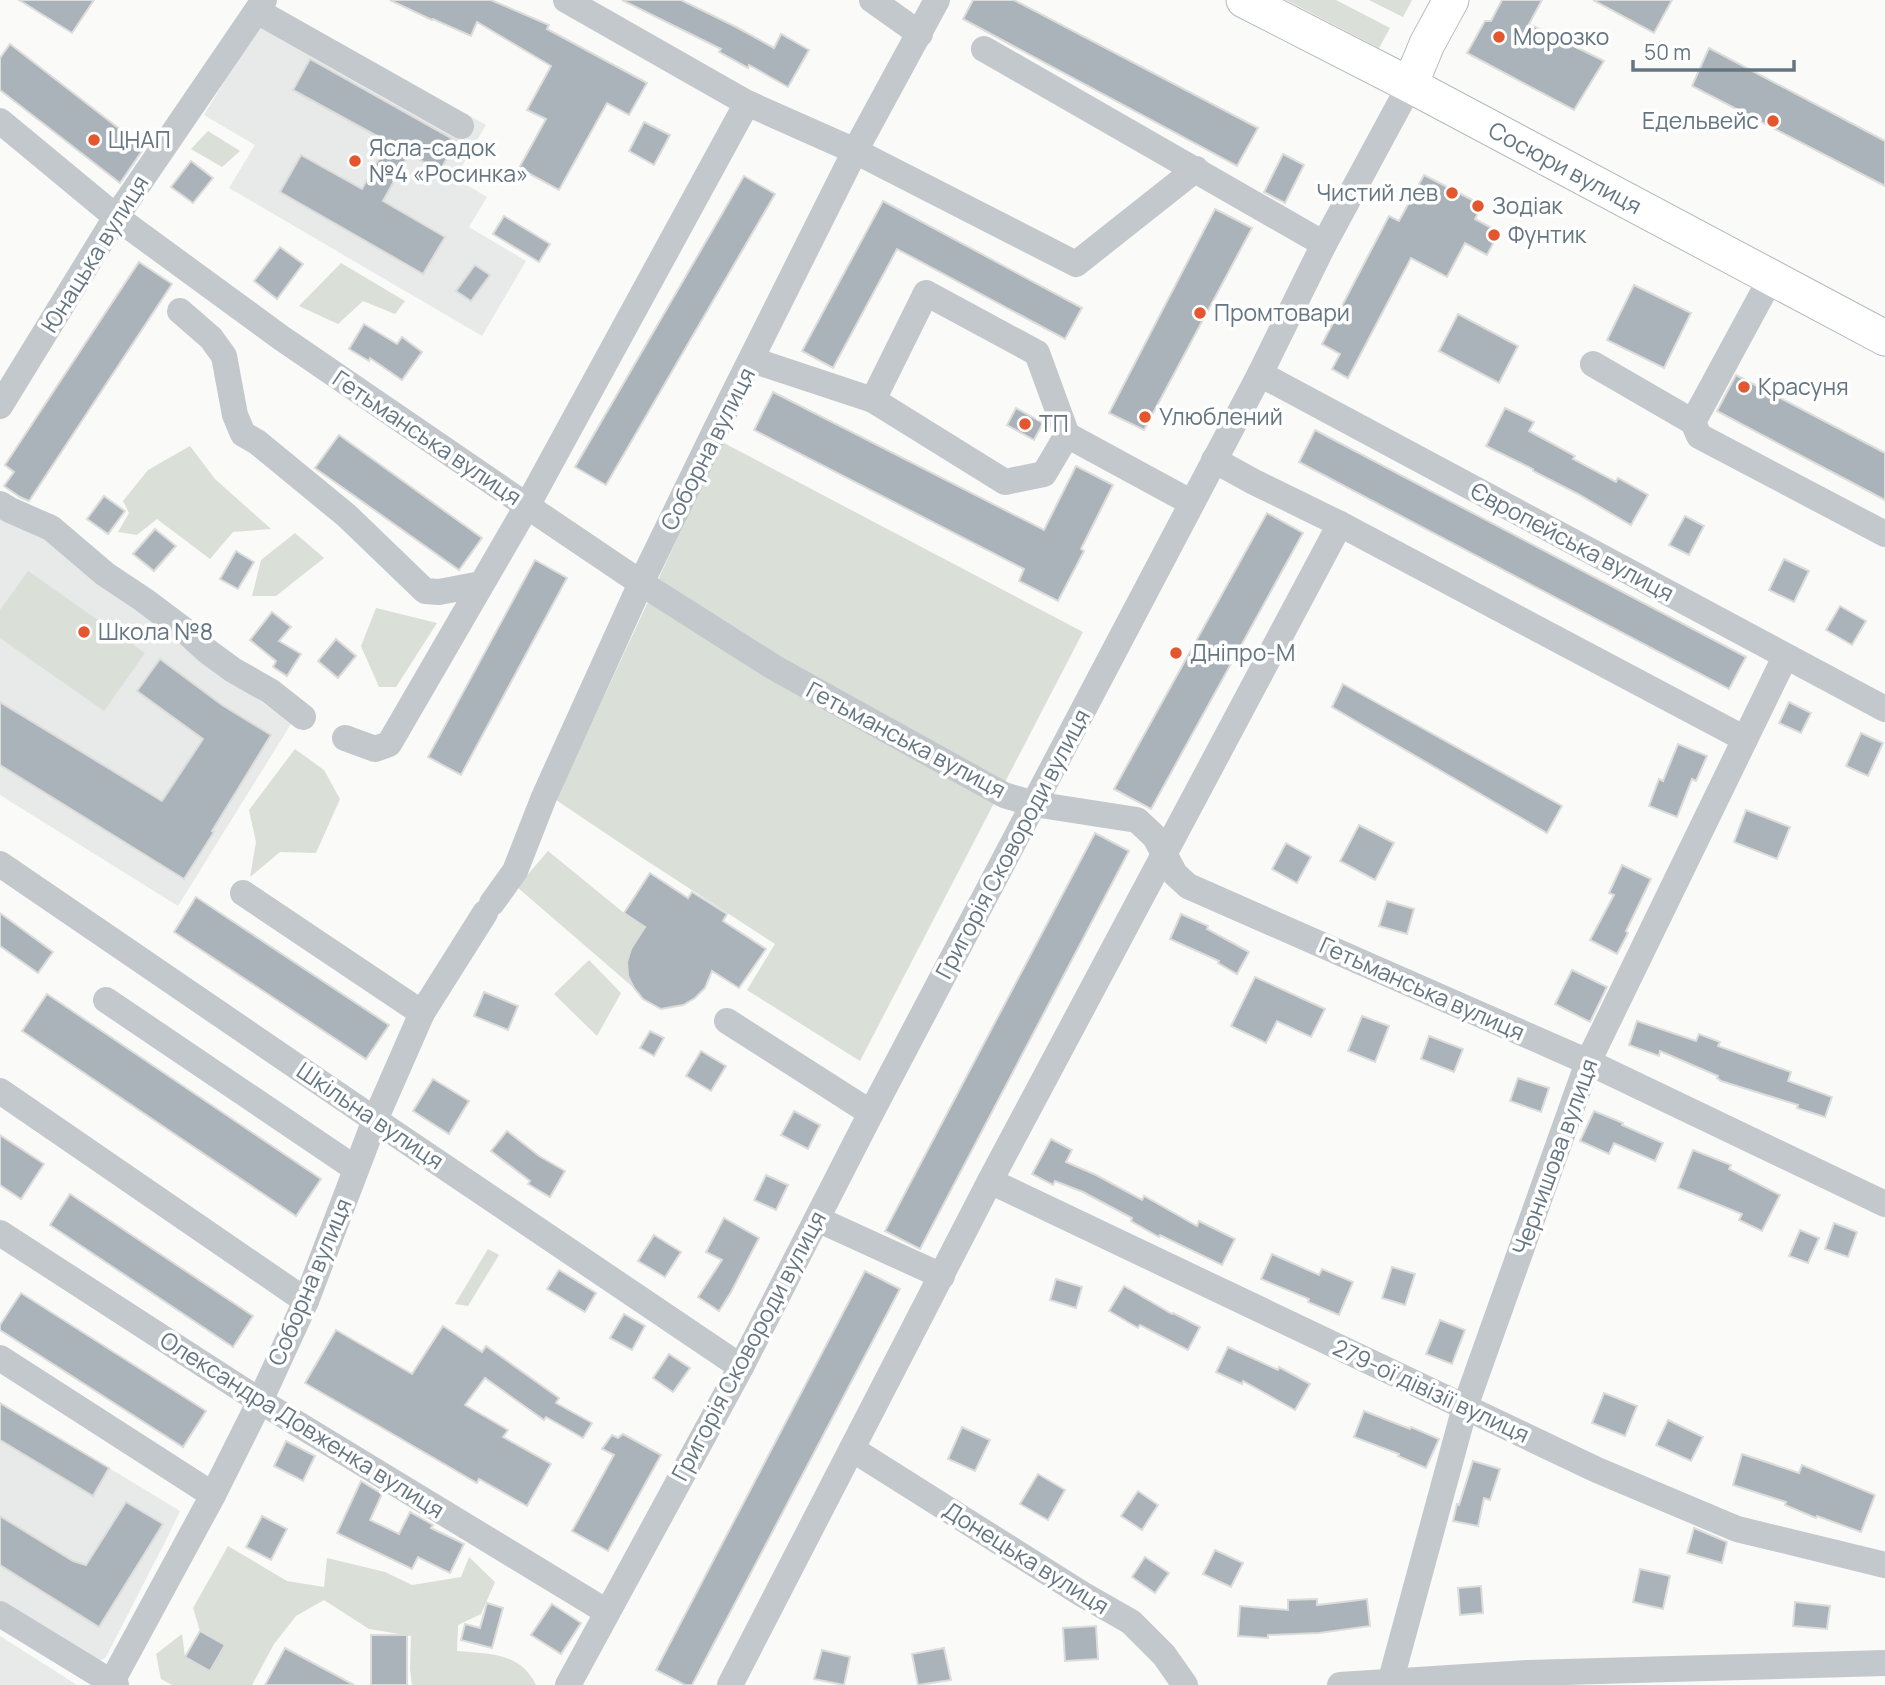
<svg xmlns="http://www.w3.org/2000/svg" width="1885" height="1685" viewBox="0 0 1885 1685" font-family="Manrope,sans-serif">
<rect width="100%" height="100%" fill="#fafaf8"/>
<!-- built -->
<g fill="#e8e9e9">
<path d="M271,4L486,125L455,178L487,197L469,227L526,261L482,336L229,188L255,145L204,115Z"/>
<path d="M0,514L47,539L291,724L178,906L0,795Z"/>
<path d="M0,1441L92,1495L109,1468L180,1511L168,1536L106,1657L100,1661L0,1603Z"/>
<path d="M0,1636L77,1685H0Z"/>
</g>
<!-- green -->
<g fill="#dadfd7">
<path d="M1286,0H1336L1390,28L1379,48Z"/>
<path d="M1369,0H1412L1403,17Z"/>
<path d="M208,131L240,151L222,167L191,149Z"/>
<path d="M341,263L405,301L395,314L363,301L338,324L299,306Z"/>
<path d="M722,442L1083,632L860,1061L747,990L775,944L644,859L556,800Z"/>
<path d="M190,446L215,479L271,529L233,532L210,559L157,519L137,535L118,532L129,513L123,501L148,470Z"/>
<path d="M295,533L324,558L276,596H252L261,560Z"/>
<path d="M28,571L145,653L104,711L0,638V610Z"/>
<path d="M376,608L437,623L396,687H379L361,646Z"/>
<path d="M295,749L324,770L340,799L316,853L280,852L250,877L256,842L249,810Z"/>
<path d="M548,851L624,913L648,929C627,946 623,963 634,988L517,887Z"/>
<path d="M589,960L621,993L597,1036L554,994Z"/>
<path d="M488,1249L499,1255L468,1306L455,1304Z"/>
<path d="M228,1546L287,1581L324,1587L327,1558L385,1572L412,1585L461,1577L469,1557L495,1582L481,1614L458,1625L457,1651C489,1654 520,1652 536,1685H412L410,1669L411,1636L369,1629L324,1600L296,1616L274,1644L252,1685H172L161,1679L156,1654L182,1634L185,1657L210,1671L225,1645L200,1631L193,1608Z"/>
</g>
<!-- building -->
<g fill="#aab3b9" stroke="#dcdcda" stroke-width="2">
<path d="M19,0H94L72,33Z"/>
<path d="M390,0H491L549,25L547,29L647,83L629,115L607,103L559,190L519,168L546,119L527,110L551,66L477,22L471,36L433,19L432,20Z"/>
<path d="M622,0H681L736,27L774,48L781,34L809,50L788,87L749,65L748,68L719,52L721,49Z"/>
<path d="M973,0H1014L1258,128L1237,166L963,19Z"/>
<path d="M1502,0H1542L1529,24L1604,61L1574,110L1467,53L1485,21H1491Z"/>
<path d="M1593,0H1672L1654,33Z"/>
<path d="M10,44L144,148L120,183L0,90V58Z"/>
<path d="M1709,48L1885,141V186L1692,86Z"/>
<path d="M310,59L456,141L440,171L409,154L383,201L445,237L423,274L280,192L301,155L362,189L388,142L293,90Z"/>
<path d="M644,122L670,135L654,165L629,151Z"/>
<path d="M1283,154L1304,165L1285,203L1264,192Z"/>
<path d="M191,161L213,178L193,203L171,187Z"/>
<path d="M1424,175L1482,205L1475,219L1499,232L1487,255L1465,243L1447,277L1411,258L1348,378L1332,369L1340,354L1322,344L1389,216L1399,221Z"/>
<path d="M744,176L775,194L606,485L575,467Z"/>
<path d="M883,201L1082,308L1065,339L897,249L833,368L802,351Z"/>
<path d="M1215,209L1252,228L1144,430L1109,413Z"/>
<path d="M504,216L550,244L539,262L493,234Z"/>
<path d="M280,247L303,264L277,299L254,281Z"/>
<path d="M139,262L172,284L29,501L20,497L4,486L14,472L5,465Z"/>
<path d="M475,265L490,275L471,301L456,291Z"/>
<path d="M1634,285L1691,313L1664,368L1607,340Z"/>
<path d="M1458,314L1518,346L1499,383L1439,351Z"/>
<path d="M364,324L397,344L402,337L422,352L402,380L370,358L369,361L349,349Z"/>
<path d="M1736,375L1885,453V500L1717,411Z"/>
<path d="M773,392L1044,530L1076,466L1113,485L1081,549L1084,551L1058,601L1019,581L1024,569L754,430Z"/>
<path d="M1016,408L1043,423L1034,440L1007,425Z"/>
<path d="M1505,408L1534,422L1529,431L1575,456L1573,459L1616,482L1618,478L1648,495L1631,525L1578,494L1533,471V469L1486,446Z"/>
<path d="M1315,430L1746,657L1729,689L1299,462Z"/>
<path d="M339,435L482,538L459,570L315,468Z"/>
<path d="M104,496L125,511L108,534L87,519Z"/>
<path d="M1267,513L1303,533L1151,809L1114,789Z"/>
<path d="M1685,516L1704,526L1689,555L1669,545Z"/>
<path d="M155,529L176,546L154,571L133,554Z"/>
<path d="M236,551L254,562L238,589L220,579Z"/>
<path d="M1784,559L1809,571L1794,602L1769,590Z"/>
<path d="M535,560L567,578L461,775L428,757Z"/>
<path d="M1840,606L1866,621L1852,645L1826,630Z"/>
<path d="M272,612L291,627L279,641L301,654L287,676L273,667L276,661L250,640Z"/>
<path d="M336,639L356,656L338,678L318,661Z"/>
<path d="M160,659L222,705L271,735L212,831L214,832L184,879L0,765V702L162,801L203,739L137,691Z"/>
<path d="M1343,684L1562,806L1547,833L1332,707Z"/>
<path d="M1789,702L1811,713L1801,733L1779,723Z"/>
<path d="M1861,733L1883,743L1868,776L1846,766Z"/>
<path d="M1678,744L1707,756L1696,781L1692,779L1677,817L1649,806L1659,779L1663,781Z"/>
<path d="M1746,810L1790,827L1777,859L1734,842Z"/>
<path d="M1359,825L1394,843L1375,880L1340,861Z"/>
<path d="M1095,833L1129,851L920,1249L885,1231Z"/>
<path d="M1286,843L1311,857L1297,883L1272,869Z"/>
<path d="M1622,865L1651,879L1626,931L1628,933L1617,954L1590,940L1614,895L1609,893Z"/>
<path d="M650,873L688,898L692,892L727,914L723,921L766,949L739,988L712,971L705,988L695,998L683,1005L661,1009L643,999L634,988L628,976L627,962L631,949L645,927L624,913Z"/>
<path d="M196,897L389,1025L366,1059L174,932Z"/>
<path d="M1387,901L1414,909L1407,934L1379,926Z"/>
<path d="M0,913L53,952L38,973L0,946Z"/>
<path d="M1181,914L1208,926L1207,929L1249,952L1237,974L1218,963L1219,961L1170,939Z"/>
<path d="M1572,970L1607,987L1590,1022L1555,1004Z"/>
<path d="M1255,977L1325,1009L1311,1037L1277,1021L1266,1043L1231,1026Z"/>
<path d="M484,992L518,1006L508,1030L474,1016Z"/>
<path d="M47,994L321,1179L296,1216L22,1031Z"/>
<path d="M1362,1016L1389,1026L1375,1062L1348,1051Z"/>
<path d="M1637,1021L1696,1041L1699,1034L1720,1042L1718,1046L1791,1072L1788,1081L1832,1097L1825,1117L1797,1108L1798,1105L1721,1081L1717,1078L1718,1076L1660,1051L1659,1056L1629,1045Z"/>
<path d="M650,1031L664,1038L654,1056L640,1048Z"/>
<path d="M1429,1036L1463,1049L1454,1072L1421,1059Z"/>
<path d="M701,1051L726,1066L711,1091L686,1076Z"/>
<path d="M1518,1078L1549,1088L1541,1112L1510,1101Z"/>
<path d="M433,1079L469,1101L449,1134L413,1111Z"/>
<path d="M794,1111L820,1125L808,1149L781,1135Z"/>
<path d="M1594,1111L1623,1123L1622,1125L1663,1143L1655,1161L1614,1143L1609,1154L1580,1141Z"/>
<path d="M507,1131L539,1156L565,1171L550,1197L528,1184L530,1181L491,1151Z"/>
<path d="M0,1135L44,1164L21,1199L0,1185Z"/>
<path d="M1051,1139L1072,1150L1066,1162L1096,1175L1142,1200L1144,1196L1197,1226L1199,1221L1235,1239L1222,1265L1160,1235L1159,1237L1131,1221L1132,1218L1083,1192L1055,1181L1053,1185L1032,1174Z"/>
<path d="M1693,1150L1731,1165L1729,1169L1780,1195L1762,1231L1739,1220L1742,1214L1678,1188Z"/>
<path d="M766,1175L788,1185L776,1210L754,1200Z"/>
<path d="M70,1194L253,1316L233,1347L50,1225Z"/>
<path d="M724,1218L759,1238L731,1292L719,1311L698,1297L722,1260L706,1252Z"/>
<path d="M1834,1223L1857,1232L1848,1257L1825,1249Z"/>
<path d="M1800,1230L1819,1238L1808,1263L1789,1256Z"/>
<path d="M654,1235L681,1252L665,1277L638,1261Z"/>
<path d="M1272,1254L1319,1275L1322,1269L1353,1282L1339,1315L1308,1302L1309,1299L1261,1279Z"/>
<path d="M1392,1267L1415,1274L1405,1305L1382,1298Z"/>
<path d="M559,1270L596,1293L585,1312L547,1289Z"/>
<path d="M865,1271L900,1289L692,1685H685L656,1670Z"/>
<path d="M1056,1279L1082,1287L1076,1308L1050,1300Z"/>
<path d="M1124,1286L1172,1314L1173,1313L1200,1327L1188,1350L1140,1325L1138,1328L1109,1311Z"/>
<path d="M21,1293L206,1411L183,1447L0,1330V1325Z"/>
<path d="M624,1314L645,1326L632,1350L610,1338Z"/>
<path d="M1440,1320L1465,1330L1452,1364L1426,1354Z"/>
<path d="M443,1326L482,1352L486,1346L559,1398L556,1403L592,1423L583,1438L546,1417L544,1420L485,1378L465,1405L508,1430L503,1437L551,1464L527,1506L479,1479L477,1483L305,1383L336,1330L412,1374Z"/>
<path d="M1228,1347L1278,1370L1279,1367L1310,1384L1295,1410L1243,1381L1242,1384L1216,1372Z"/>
<path d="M669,1354L690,1368L673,1392L653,1378Z"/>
<path d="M1604,1393L1637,1406L1625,1436L1592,1423Z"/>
<path d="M0,1403L109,1468L93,1496L0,1440Z"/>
<path d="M1364,1411L1410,1429L1411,1427L1439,1439L1426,1468L1398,1456L1399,1454L1354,1437Z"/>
<path d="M1668,1420L1703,1437L1691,1461L1656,1445Z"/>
<path d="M962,1427L990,1440L975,1471L948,1459Z"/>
<path d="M623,1434L661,1455L608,1551L572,1531L614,1455L602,1449L612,1435L618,1438Z"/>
<path d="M286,1441L315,1456L303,1481L274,1466Z"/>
<path d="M1742,1454L1799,1473L1802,1465L1875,1495L1861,1532L1817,1516L1816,1518L1785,1505L1786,1502L1733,1485Z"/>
<path d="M1473,1461L1500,1469L1490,1500L1484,1498L1478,1526L1453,1521L1457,1504L1459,1505Z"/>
<path d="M1038,1474L1065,1490L1048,1520L1020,1504Z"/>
<path d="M361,1481L382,1494L370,1520L399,1534L410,1512L433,1525L431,1528L464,1544L450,1573L418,1557L412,1569L337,1533Z"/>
<path d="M1138,1491L1158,1505L1142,1530L1121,1516Z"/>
<path d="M126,1502L163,1524L99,1627L0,1565V1516L73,1561L86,1565Z"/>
<path d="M262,1516L287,1529L271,1560L246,1547Z"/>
<path d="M1694,1528L1727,1542L1722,1563L1687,1553Z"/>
<path d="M1215,1550L1243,1563L1231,1587L1203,1574Z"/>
<path d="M1145,1557L1169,1573L1155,1593L1132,1577Z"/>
<path d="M1640,1569L1670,1576L1663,1609L1633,1602Z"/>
<path d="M1481,1586L1483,1613L1460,1615L1458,1588Z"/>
<path d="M1317,1599V1605L1367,1599L1370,1626L1319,1633L1268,1635V1638L1238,1636L1240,1606L1288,1610V1600Z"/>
<path d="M1795,1602L1830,1606L1827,1629L1793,1626Z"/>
<path d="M487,1603L503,1608L492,1648L461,1640L465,1624L480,1628Z"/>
<path d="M552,1604L581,1623L561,1654L531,1635Z"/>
<path d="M1096,1626L1098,1659L1065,1661L1063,1628Z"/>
<path d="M200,1631L225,1645L210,1671L185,1657Z"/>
<rect x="371" y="1635" width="36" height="50"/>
<path d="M285,1648L354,1685H265Z"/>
<path d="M944,1648L951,1680L918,1685L912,1654Z"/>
<path d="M822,1650L850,1657L844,1685L814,1679Z"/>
</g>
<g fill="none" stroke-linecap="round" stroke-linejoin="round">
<!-- major casing -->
<g stroke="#b5babe" stroke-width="37">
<g id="major">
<path d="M1244,0L1410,85L1885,338"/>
<path d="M1410,85L1427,44L1451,0"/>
</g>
</g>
<!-- minor -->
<g stroke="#c3c8cc" stroke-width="26">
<path d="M566,0L747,103L855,151L1076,264L1196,169"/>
<path d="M872,0L920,34"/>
<path d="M257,11L461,126"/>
<path d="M984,49L1324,244"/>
<path d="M0,121L116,217L280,337L527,506L641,583L775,668L1004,795L1034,804L1137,820L1155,837L1175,874L1188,886L1588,1062L1885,1204"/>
<path d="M180,311L211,338L224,356L235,415L243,434L257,442L346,515L425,591L439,592L481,584"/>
<path d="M752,360L873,400L926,293L1037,353L1067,435L1192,503"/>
<path d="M1593,364L1693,422L1699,436L1885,534"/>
<path d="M1260,374L1885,709"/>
<path d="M873,400L1005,482L1044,474L1067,435"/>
<path d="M0,406L116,217L264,0"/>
<path d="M1693,422L1771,278"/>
<path d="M1214,460L1254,482L1340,524L1745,739"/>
<path d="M0,504L10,510L51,528L105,574L144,600L184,630L207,651L233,670L270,691L303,717"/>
<path d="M345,738L375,749L389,744L527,506L747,103"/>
<path d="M0,864L375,1120L741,1367"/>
<path d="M243,893L422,1013"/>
<path d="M492,903L515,871L544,797L641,583L717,427L855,151L937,0"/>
<path d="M106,1000L356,1169"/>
<path d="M727,1021L871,1113"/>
<path d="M0,1091L306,1301"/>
<path d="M990,1181L1597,1470L1737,1529L1885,1565"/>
<path d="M817,1219L942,1276"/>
<path d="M0,1233L260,1401L607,1612"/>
<path d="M0,1358L213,1495"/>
<path d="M852,1449L1082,1594L1131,1622L1164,1655L1185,1685"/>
<path d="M0,1614L116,1685"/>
<path d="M1390,1683L1465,1407L1588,1062L1785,657"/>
<path d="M110,1685L213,1495L260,1401L306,1301L375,1120L422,1013L485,913"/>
<path d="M568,1685L741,1367L871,1113L1260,374L1324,244L1410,85"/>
<path d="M730,1685L990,1181L1340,524"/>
<path d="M1340,1685L1528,1673L1885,1663"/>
</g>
<!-- major -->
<use href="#major" stroke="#fff" stroke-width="35"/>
</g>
<!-- markers -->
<g fill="#e4572e" stroke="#fff" stroke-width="2.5">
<circle cx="1499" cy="37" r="7"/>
<circle cx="1773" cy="121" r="7"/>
<circle cx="94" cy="140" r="7"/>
<circle cx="355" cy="161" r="7"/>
<circle cx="1452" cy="193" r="7"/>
<circle cx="1478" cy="206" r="7"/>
<circle cx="1494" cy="235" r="7"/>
<circle cx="1200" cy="313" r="7"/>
<circle cx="1744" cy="387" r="7"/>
<circle cx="1145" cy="417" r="7"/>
<circle cx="1025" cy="424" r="7"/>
<circle cx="84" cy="632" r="7"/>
<circle cx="1176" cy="653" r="7"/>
</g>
<g text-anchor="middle" stroke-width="7" stroke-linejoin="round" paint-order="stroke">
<!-- poi labels -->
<g font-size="23" fill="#657683" stroke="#fff" text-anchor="start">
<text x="1513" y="45">Морозко</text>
<text x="1759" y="129" text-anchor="end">Едельвейс</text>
<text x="108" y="148">ЦНАП</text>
<text x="369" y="156">Ясла-садок<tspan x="369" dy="26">№4 «Росинка»</tspan></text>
<text x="1438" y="201" text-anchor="end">Чистий лев</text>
<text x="1492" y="214">Зодіак</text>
<text x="1508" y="243">Фунтик</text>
<text x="1214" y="321">Промтовари</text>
<text x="1758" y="395">Красуня</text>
<text x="1159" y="425">Улюблений</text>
<text x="1039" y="432">ТП</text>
<text x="98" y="640">Школа №8</text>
<text x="1190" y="661">Днiпро-М</text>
</g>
<!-- street labels -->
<g font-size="23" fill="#657683" stroke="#fff">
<text transform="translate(1565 168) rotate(28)" y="8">Сосюри вулиця</text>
<text transform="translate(95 254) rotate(-58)" y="8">Юнацька вулиця</text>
<text transform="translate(427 438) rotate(34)" y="8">Гетьманська вулиця</text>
<text transform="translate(708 449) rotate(-63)" y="8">Соборна вулиця</text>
<text transform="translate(1572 542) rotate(28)" y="8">Європейська вулиця</text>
<text transform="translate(906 740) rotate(28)" y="8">Гетьманська вулиця</text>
<text transform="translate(1013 844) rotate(-62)" y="8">Григорія Сковороди вулиця</text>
<text transform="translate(1422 989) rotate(24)" y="8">Гетьманська вулиця</text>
<text transform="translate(370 1116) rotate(34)" y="8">Шкільна вулиця</text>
<text transform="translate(1555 1157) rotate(-70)" y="8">Чернишова вулиця</text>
<text transform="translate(310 1282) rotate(-67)" y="8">Соборна вулиця</text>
<text transform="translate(749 1346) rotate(-62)" y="8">Григорія Сковороди вулиця</text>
<text transform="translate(1431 1391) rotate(25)" y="8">279-ої дівізії вулиця</text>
<text transform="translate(302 1425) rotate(32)" y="8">Олександра Довженка вулиця</text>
<text transform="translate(1026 1558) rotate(32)" y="8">Донецька вулиця</text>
</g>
</g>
<!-- scale -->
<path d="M1633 60v10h161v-10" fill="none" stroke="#657683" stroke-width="3.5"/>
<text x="1644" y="60" font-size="21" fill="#657683" stroke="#ffffff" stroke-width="5" paint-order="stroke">50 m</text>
</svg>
